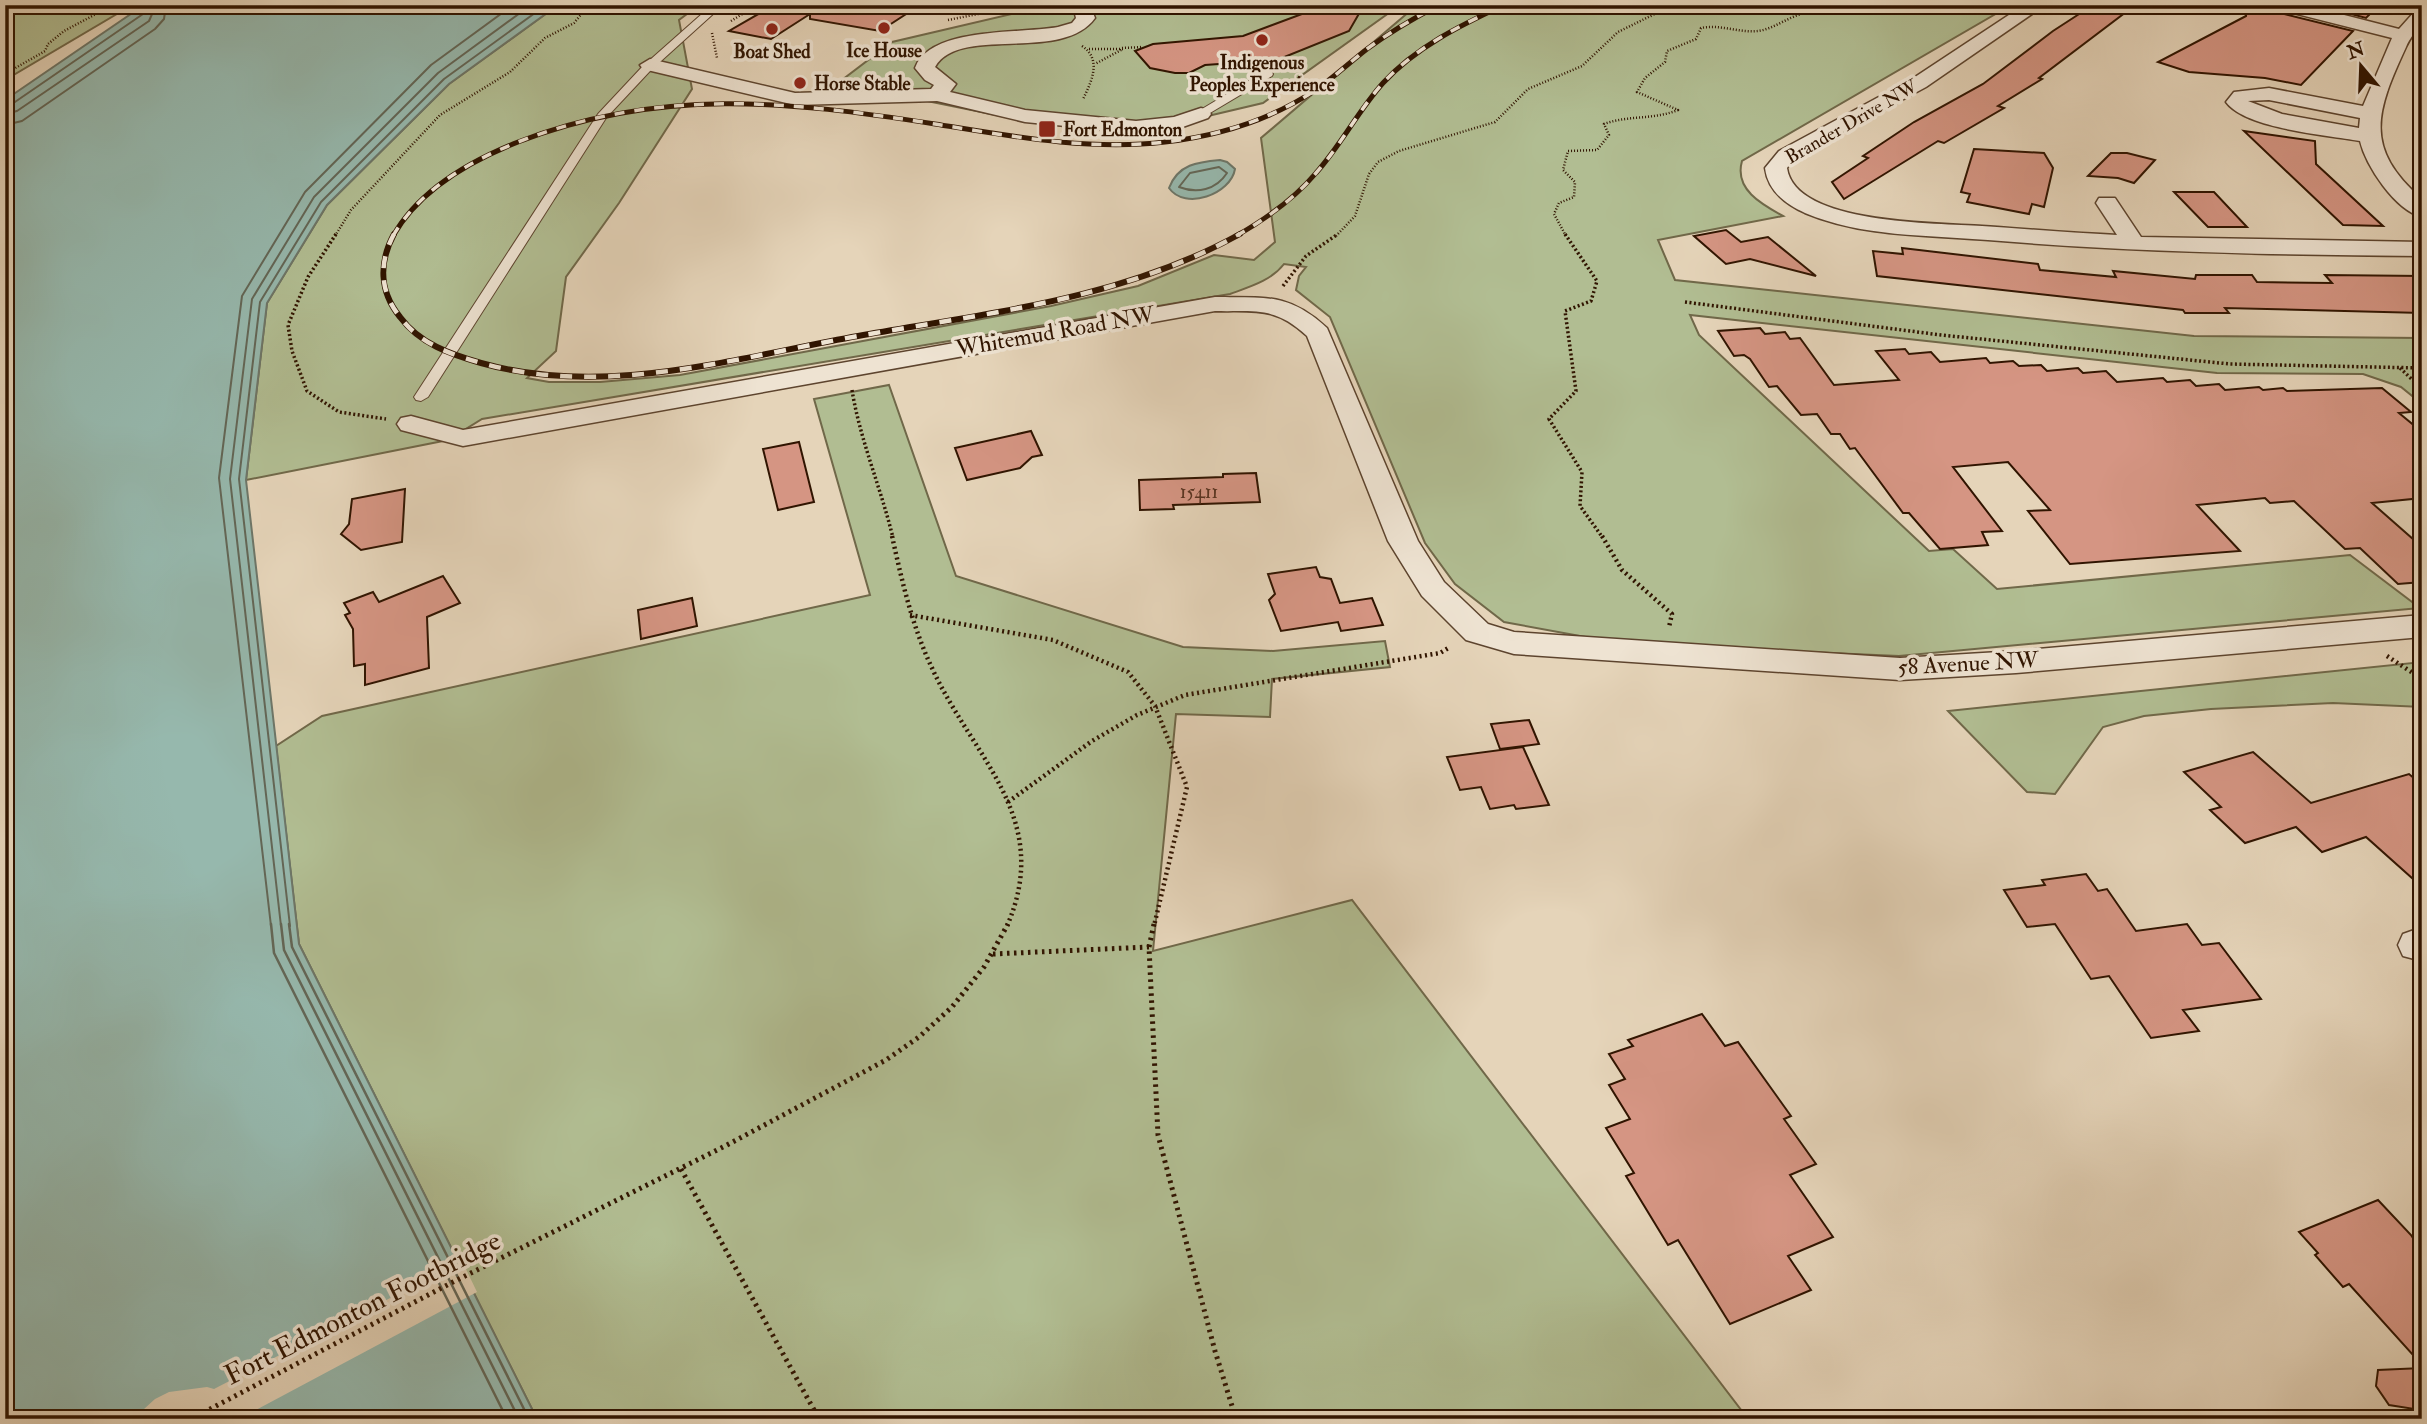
<svg xmlns="http://www.w3.org/2000/svg" width="2427" height="1424" viewBox="0 0 2427 1424" font-family="'IM FELL Double Pica',serif">
<rect width="100%" height="100%" fill="#e5d4b9"/>
<filter id="stains"><feTurbulence type="fractalNoise" baseFrequency=".00286" numOctaves="4"/><feColorMatrix values="0 0 0 0 .2 0 0 0 0 .09 0 0 0 0 .02 0 0 0 .5 -.17"/></filter>
<radialGradient id="worn" r=".72"><stop offset=".6" stop-color="#630" stop-opacity="0"/><stop offset="1" stop-color="#630" stop-opacity=".3"/></radialGradient>
<!-- green -->
<g fill="#b1bd92" stroke="#706849" stroke-width="2">
<path d="M5,5H132L5,80Z"/>
<path d="M558,5H699L679,20L692,89L619,203L566,277L556,351L527,378L549,382H600L680,375L1051,306L1138,286L1214,255L1254,260L1275,242L1261,138L1417,5H2011L1742,161C1734,189 1761,204 1783,216L1658,240L1675,280L2194,336L2422,338V404L2401,387L2363,374L2217,373L1690,315L1699,335L1929,551L1953,549L1997,589L2350,555L2420,608L1899,656L1741,649L1591,638L1504,622L1455,584L1425,543L1330,317L1296,290L1299,276L1306,267L1284,264C1271,281 1249,287 1230,294L482,419L448,440L246,480L267,303L327,205L449,84Z"/>
<path d="M1050,5H1400L1263,103L1208,116L1156,123L1021,120L838,83L892,42Z"/>
<path d="M889,385L956,576L1183,647L1273,651L1385,641L1390,667L1272,679L1270,717L1176,714L1153,951L1352,900L1748,1419H537L299,944L276,746L322,716L870,595L814,399Z"/>
<path d="M2422,662V707L2333,703L2211,709L2144,716L2103,727L2055,794L2027,792L1948,711Z"/>
</g>
<!-- water -->
<g fill="#96b8ad" stroke="#6d7668" stroke-width="2">
<path d="M144,5H558L449,84L327,205L267,303L246,480L299,944L537,1419H5V100Z"/>
<path d="M1220,160L1227,162L1235,169C1231,194 1185,211 1169,188C1178,164 1198,162 1220,160Z"/>
</g>
<!-- pier -->
<path fill="#e5d4b9" d="M462,1261L477,1292L239,1419H133L155,1399L169,1392L207,1387L214,1389Z"/>
<g fill="none" stroke-linecap="round" stroke-linejoin="round">
<!-- shore-far1 -->
<g stroke="#636656" stroke-width="2">
<path d="M5,105L12,104L143,14L147,5"/>
<path d="M5,114L17,111L149,21L156,5"/>
<path d="M5,125L22,121L155,29L164,19L166,5"/>
<path d="M1219,167L1227,173C1216,190 1197,194 1179,187L1190,173Z"/>
<path d="M271,926L219,478L242,296L305,192L431,65L513,5"/>
<path d="M281,926L230,479L252,299L314,197L438,73L531,5"/>
<path d="M290,926L239,479L260,302L321,202L444,79L546,5"/>
</g>
<!-- shore -->
<g stroke="#636656" stroke-width="2.5">
<path d="M271,924L274,953L507,1419"/>
<path d="M281,924L284,950L519,1419"/>
<path d="M289,924L292,947L529,1419"/>
</g>
</g>
<!-- building -->
<g fill="#d59583" stroke="#301400" stroke-width="2">
<path d="M774,5L810,12L811,5H920L880,31L810,19V14L771,39L729,31Z"/>
<path d="M1326,5H1364L1349,31L1277,60L1205,65L1189,73H1175L1150,68L1135,51L1153,44L1243,36Z"/>
<path d="M2093,5L2126,12L2039,78L2042,79L1998,106L2004,108L1944,143L1938,141L1844,199L1832,182L1868,158L1863,156L1914,122L1983,84L2053,31Z"/>
<path d="M2247,5H2272L2276,12L2353,31L2301,85L2265,78L2189,72L2158,62L2246,16Z"/>
<path d="M2317,5H2379L2366,18Z"/>
<path d="M2244,131L2315,141L2316,164L2383,226L2343,225Z"/>
<path d="M1974,149L2044,153L2053,168L2044,207L2032,204L2029,214L1967,202L1970,194L1961,192Z"/>
<path d="M2111,153H2127L2155,160L2134,183L2118,178L2088,176Z"/>
<path d="M2174,192H2214L2247,227H2208Z"/>
<path d="M1726,230L1741,242L1768,237L1816,276L1750,259L1726,264L1694,236Z"/>
<path d="M1902,248L2038,264L2040,270L2116,277L2113,271L2195,279L2196,275H2252L2257,282L2332,283L2325,275L2422,276V313L2225,308L2229,313H2185L2183,310L1877,276L1873,251L1903,254Z"/>
<path d="M1760,328L1765,334L1785,332L1790,339L1800,338L1834,385L1899,380L1876,351L1905,349L1909,354L1931,352L1940,362L1986,358L1990,363L2013,361L2019,366L2041,365L2047,371L2078,368L2083,373L2106,371L2117,382L2163,378L2167,382L2190,380L2196,386L2219,384L2225,390L2259,387L2263,390L2283,388L2287,391L2382,388L2411,412L2399,413L2422,432V498L2372,503L2422,547V582L2398,584L2360,548L2345,549L2294,501L2270,503L2265,498L2197,505L2240,551L2070,564L2028,511L2050,510L2008,462L1953,467L2002,531L1982,532L1988,545L1940,549L1909,513H1903L1855,448L1850,449L1840,434H1831L1817,414L1801,415L1777,386L1769,387L1750,359L1744,355L1734,356L1718,331Z"/>
<path d="M1031,431L1042,455L1032,457L1020,468L967,480L955,448Z"/>
<path d="M799,442L814,502L778,510L763,449Z"/>
<path d="M1256,473L1260,502L1173,505L1174,509L1140,510L1139,480L1223,477V474Z"/>
<path d="M405,489L402,542L361,550L341,534L349,524L352,499Z"/>
<path d="M1316,567L1320,577L1331,579L1340,603L1372,598L1383,625L1341,631L1338,622L1281,631L1269,600L1275,594L1268,574Z"/>
<path d="M443,576L460,603L427,617L429,668L365,685V664L354,666L353,629L345,615L350,613L344,603L373,592L379,602Z"/>
<path d="M692,598L697,626L641,639L638,610Z"/>
<path d="M1529,720L1539,744L1500,749L1491,724Z"/>
<path d="M1523,747L1549,805L1516,809L1514,805L1490,809L1481,787L1460,790L1447,757Z"/>
<path d="M2253,752L2311,803L2409,774L2422,785V887L2366,837L2322,852L2296,827L2245,843L2210,810L2221,807L2184,772Z"/>
<path d="M2086,874L2098,891L2107,889L2136,931L2187,924L2202,945L2219,943L2261,999L2183,1010L2199,1031L2151,1038L2109,976L2091,979L2055,924L2027,927L2004,890L2045,885L2042,880Z"/>
<path d="M1702,1014L1725,1046L1738,1042L1791,1116L1784,1119L1816,1164L1790,1175L1833,1237L1788,1256L1811,1290L1730,1324L1678,1240L1668,1245L1626,1176L1634,1173L1606,1128L1630,1119L1609,1085L1625,1079L1609,1054L1633,1046L1628,1040Z"/>
<path d="M2378,1200L2411,1235L2422,1252V1365L2349,1284L2343,1287L2315,1255L2318,1253L2299,1232Z"/>
<path d="M2422,1368V1383L2414,1409L2389,1405L2376,1386L2378,1370Z"/>
</g>
<g fill="none" stroke-linecap="round" stroke-linejoin="round">
<!-- service casing -->
<g stroke="#5d442e" stroke-width="2">
<g id="service">
<path d="M712,5H723L650,71L606,118L428,397L421,401L416,400L414,397L598,114L642,67Z"/>
<path d="M1259,65H1267L1273,74L1272,76L1205,116H1197V112L1262,73Z"/>
</g>
</g>
<!-- minor casing -->
<g stroke="#5d442e" stroke-width="3">
<g id="minor">
<path d="M1066,5H1090L1095,18C1062,64 959,24 935,67L956,84L950,92L1025,110L1136,121L1174,117L1201,108L1208,110L1211,114L1208,118L1177,129L1136,133L1025,122L937,101L795,105L643,69L640,65L650,59L795,93L931,89L934,85L925,80L915,68C930,26 1022,34 1058,27L1072,23L1076,18L1074,10Z"/>
<path d="M2024,5H2045L1926,87L1793,159L1787,168C1795,225 1938,223 1982,226C2027,229 2072,233 2117,235L2096,203L2099,198H2115L2141,237L2422,242V256C2277,255 2132,252 1988,240C1927,235 1862,237 1805,213C1785,204 1768,191 1765,168L1779,151L1912,79Z"/>
<path d="M2274,5H2305L2399,29L2416,10L2422,9C2422,31 2414,29 2406,47C2376,112 2363,148 2422,199V217C2395,210 2366,166 2360,141C2327,135 2246,129 2226,102L2234,92L2269,88L2363,106L2392,38L2277,9ZM2269,100L2360,118L2359,128L2282,114L2248,101Z"/>
<path d="M1215,297C1264,298 1288,292 1327,328L1418,541L1444,582L1488,624L1514,632L1900,658L2016,651L2422,615V637L2016,673L1900,680L1514,654L1466,640L1422,596L1388,541L1307,336C1275,306 1255,312 1215,311L463,446L401,430L397,424L401,418L411,416L463,430Z"/>
<path d="M2417,929H2422V961L2403,956L2398,945L2403,934Z"/>
</g>
</g>
<!-- path-far3 -->
<g stroke="#301400" stroke-width="2.5" stroke-dasharray="1 2" stroke-linecap="butt">
<path d="M948,20L1023,5"/>
<path d="M731,21L757,5"/>
<path d="M712,33L717,58"/>
<path d="M1082,46C1102,59 1092,81 1083,99"/>
<path d="M1122,48L1143,47"/>
<path d="M1089,49H1123L1095,64"/>
<path d="M5,74L45,51L48,44L64,31L113,5"/>
<path d="M335,236L351,210L440,115L510,72L545,38L574,23L589,5"/>
<path d="M1336,236L1355,216L1369,174L1378,162L1399,151L1495,122L1528,89L1582,66L1618,32L1673,5"/>
<path d="M1566,236L1554,214L1559,203L1574,197L1575,182L1563,170L1568,151L1597,150L1609,135L1604,124C1628,115 1654,120 1678,110L1637,92L1645,78L1665,62L1667,51L1696,39L1701,28C1720,24 1739,33 1758,31C1773,29 1787,18 1801,14L1799,5"/>
</g>
<!-- path-far2 -->
<g stroke="#301400" stroke-width="3.5" stroke-dasharray="2 2.5" stroke-linecap="butt">
<path d="M336,234L308,277L288,325L292,351L307,391L339,412L386,419"/>
<path d="M1565,234L1597,281L1591,301L1565,311L1576,391L1549,419L1582,472L1580,506L1603,538"/>
<path d="M1283,286L1306,256L1338,234"/>
<path d="M1685,302L1941,335L2230,364L2422,368"/>
<path d="M2400,368L2422,389"/>
<path d="M852,390C860,440 881,488 893,538"/>
</g>
<!-- path-far1 -->
<g stroke="#301400" stroke-width="4.5" stroke-dasharray="2 3.5" stroke-linecap="butt">
<path d="M892,536C902,581 912,626 932,668C973,758 1054,818 1007,926"/>
<path d="M1602,536L1622,570L1672,614L1669,627"/>
<path d="M910,615L1053,640L1128,672L1155,706L1187,787L1154,926"/>
<path d="M2387,656L2422,679"/>
<path d="M1008,802L1092,741L1137,715L1185,695L1440,653L1450,647"/>
</g>
<!-- path -->
<g stroke="#301400" stroke-width="5" stroke-dasharray="2.5 4.5" stroke-linecap="butt">
<path d="M1154,924L1149,947L1158,1135L1215,1351L1236,1419"/>
<path d="M993,954L1149,947"/>
<path d="M681,1169L819,1419"/>
<path d="M191,1419L453,1282L727,1145L886,1060L919,1037L952,1007L984,967L1008,924"/>
</g>
<!-- service -->
<use href="#service" fill="#eee3d2" fill-rule="evenodd"/>
<!-- minor -->
<use href="#minor" fill="#eee3d2" fill-rule="evenodd"/>
<!-- rail-far1 casing -->
<g stroke="#301400" stroke-width="5">
<g id="rail-far1">
<path d="M393,236C419,190 470,161 518,142C660,87 788,101 935,124C1010,136 1089,151 1165,142C1217,136 1270,120 1314,91C1332,79 1349,63 1367,49C1390,32 1414,18 1439,5"/>
<path d="M1236,236C1266,219 1294,199 1316,173C1341,145 1358,111 1383,83C1416,47 1461,25 1504,5"/>
</g>
</g>
<!-- rail casing -->
<g stroke="#301400" stroke-width="6">
<path id="rail" d="M394,234C379,262 379,291 400,317C420,344 450,354 481,363C606,398 734,358 858,336C988,313 1123,299 1240,234"/>
</g>
<!-- rail-far1 -->
<use href="#rail-far1" stroke="#eee3d2" stroke-width="3.5" stroke-dasharray="10" stroke-linecap="butt"/>
<!-- rail -->
<use href="#rail" stroke="#eee3d2" stroke-width="4.5" stroke-dasharray="12" stroke-linecap="butt"/>
</g>
<!-- markers -->
<g fill="#8f2418" stroke="#eee3d2" stroke-width="2.5">
<circle cx="884" cy="28" r="7"/>
<circle cx="772" cy="29" r="7"/>
<circle cx="1262" cy="40" r="7"/>
<circle cx="800" cy="83" r="7"/>
<rect x="1038" y="120" width="18" height="18" rx="3.5"/>
</g>
<g text-anchor="middle" stroke-width="7" stroke-linejoin="round" paint-order="stroke">
<!-- far-poi labels -->
<g font-size="19" font-weight="bold" fill="#301400" stroke="#eee3d2">
<text x="884" y="57">Ice House</text>
<text x="772" y="58">Boat Shed</text>
<text x="1262" y="69">Indigenous<tspan x="1262" dy="22">Peoples Experience</tspan></text>
<text x="814" y="90" text-anchor="start">Horse Stable</text>
<text x="1063" y="136" text-anchor="start">Fort Edmonton</text>
</g>
<!-- far-street labels -->
<g font-size="19" fill="#301400" stroke="#eee3d2">
<text transform="translate(1851 121) rotate(-30)" y="7">Brander Drive NW</text>
</g>
<!-- number labels -->
<g font-size="19" fill="#593421">
<text x="1199" y="498">15411</text>
</g>
<!-- street labels -->
<g font-size="23" fill="#301400" stroke="#eee3d2">
<text transform="translate(1055 331) rotate(-10)" y="8">Whitemud Road NW</text>
<text transform="translate(1968 663) rotate(-3)" y="8">58 Avenue NW</text>
</g>
<!-- near-street labels -->
<g font-size="28" fill="#301400" stroke="#eee3d2">
<text transform="translate(362 1307) rotate(-27)" y="10">Fort Edmonton Footbridge</text>
</g>
</g>
<!-- margin -->
<rect width="2427" height="1424" fill="none" stroke="#e5d4b9" stroke-width="28"/>
<rect x="7" y="7" width="2413" height="1410" fill="none" stroke="#301400" stroke-width="3.5"/>
<rect x="14" y="14" width="2399" height="1396" fill="none" stroke="#301400" stroke-width="2"/>
<!-- north arrow -->
<g transform="translate(2361 66) rotate(341)" stroke="#eee3d2" stroke-width="5" paint-order="stroke">
<path d="M0-5L12 26L0 18L-12 26Z" fill="#301400"/>
<text y="-10" font-size="19" font-weight="bold" text-anchor="middle" fill="#301400">N</text>
</g>
<rect width="100%" height="100%" filter="url(#stains)"/>
<rect width="100%" height="100%" fill="url(#worn)"/>
</svg>
